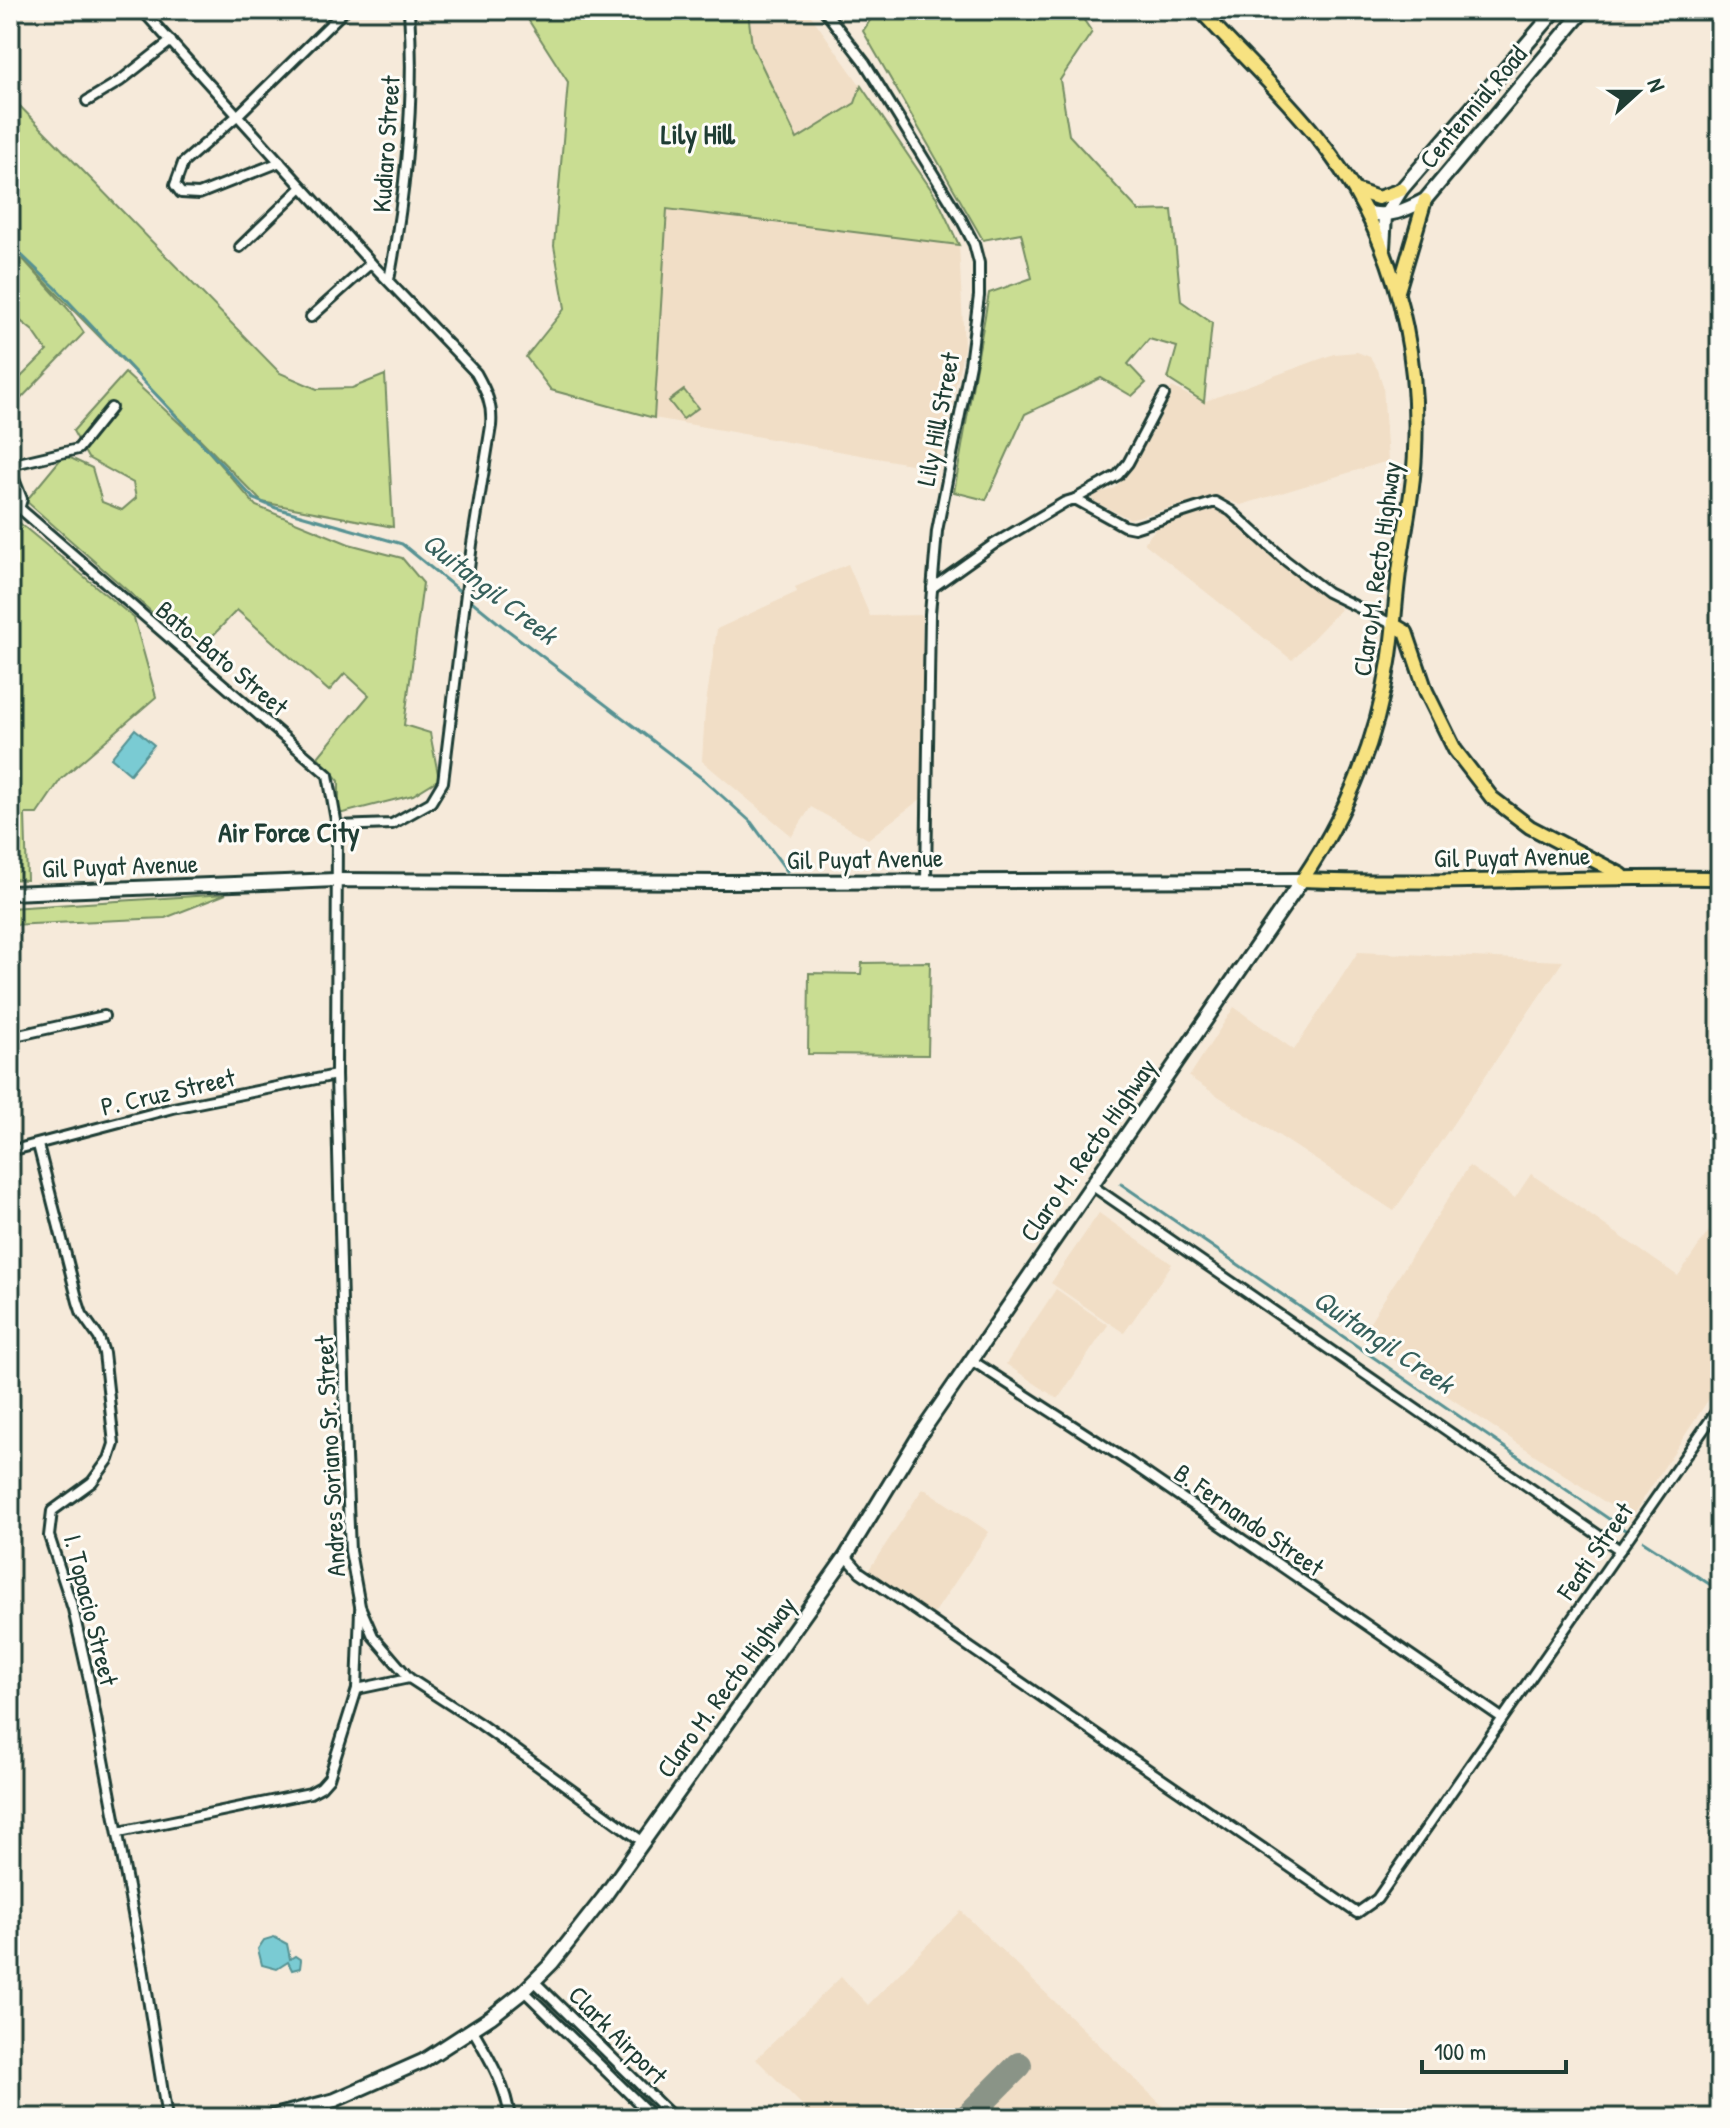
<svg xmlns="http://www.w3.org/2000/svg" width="1730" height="2128" viewBox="0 0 1730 2128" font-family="'Patrick Hand',sans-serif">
<rect width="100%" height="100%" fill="#f6eada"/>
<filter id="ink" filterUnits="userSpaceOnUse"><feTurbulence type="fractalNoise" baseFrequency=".0125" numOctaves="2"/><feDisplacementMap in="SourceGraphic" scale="16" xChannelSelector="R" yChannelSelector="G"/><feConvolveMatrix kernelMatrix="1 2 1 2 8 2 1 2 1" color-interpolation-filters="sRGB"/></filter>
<g filter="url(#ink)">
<!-- built -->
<g fill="#f1dec6">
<path d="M752,10H807L861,86L855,103L797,139L752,45L748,12Z"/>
<path d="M666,209L959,245L964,347L938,469L654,418Z"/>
<path d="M1357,352L1370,357L1378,370L1383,386L1388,461L1241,505L1215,496L1130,519L1093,501L1091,495L1113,489L1123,479L1172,387L1203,402L1334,354Z"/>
<path d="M1217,507L1341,609L1292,660L1144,543L1156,528L1197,510Z"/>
<path d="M848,564L870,616L922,615V798L868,839L811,807L792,836L702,761L705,710L717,629L797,592L795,587Z"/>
<path d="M1358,952L1563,961L1394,1211L1189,1077L1234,1007L1294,1050Z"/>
<path d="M1469,1166L1515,1198L1531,1174L1678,1276L1720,1215V1382L1630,1519L1360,1337Z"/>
<path d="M1099,1213L1172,1264L1124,1333L1051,1283Z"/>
<path d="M1056,1289L1108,1325L1058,1399L1006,1364Z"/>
<path d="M923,1488L989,1532L933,1615L868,1571Z"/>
<path d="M961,1911L1175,2118H815L756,2059L841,1977L868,2005Z"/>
</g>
<!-- green -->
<g fill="#c9dd92" stroke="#748d63" stroke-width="2">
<path d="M522,10L748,12L752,45L797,139L855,103L861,86L937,198L959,245L667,209L654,418L551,390L526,357L565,308L554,246L568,82Z"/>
<path d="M877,10H1077L1092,32L1060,80L1069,135L1139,211L1172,210L1181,301L1212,323L1204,402L1168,379L1177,347L1149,339L1128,364L1146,383L1132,396L1101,378L1025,414L986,500L954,492L989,293L1032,278L1021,233L983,240L863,31Z"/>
<path d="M10,96L280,373L317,389L352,388L385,375L393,527L262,502L22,258L69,310L84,333L10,410V388L47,351L33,331L12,314L10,315Z"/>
<path d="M125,373L202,444L256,506L349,544L402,558L423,583L404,725L430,733L439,779L413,795L339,814V781L318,757L369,695L345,673L329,691L237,610L204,645L155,615L26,501L64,455L92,468L102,502L122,510L136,498L133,483L88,458L73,431Z"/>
<path d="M684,390L698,408L683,419L669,401Z"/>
<path d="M10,515L134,618L156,697L61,779L37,814H25L27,880L10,879Z"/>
<path d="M226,894L165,918L10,925V908Z"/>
<path d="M930,962L928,1055L808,1054L809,973L861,974L862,963Z"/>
</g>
<!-- water -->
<g fill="#7acbd3" stroke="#569293" stroke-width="2">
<path d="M135,729L154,745L130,774L111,758Z"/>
<path d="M274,1937L287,1944L290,1959L295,1956L301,1960L300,1968L292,1970L288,1962L277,1969L262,1965L258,1949L264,1940Z"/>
</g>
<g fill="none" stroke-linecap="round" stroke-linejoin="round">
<!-- stream -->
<g stroke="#569293" stroke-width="3">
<path d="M10,244L55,287L254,499L276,508L402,544L501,625L703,779L751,822L787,871"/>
<path d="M1121,1184L1625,1530"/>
<path d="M1643,1541L1720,1591"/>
</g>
<!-- taxiway -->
<path stroke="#8a9487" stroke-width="26" d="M966,2118L1019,2065"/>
<!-- street casing -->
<g stroke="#1f3d34" stroke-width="14">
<g id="street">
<path d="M142,10L371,263L476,373C486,391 493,405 491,426L472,544L443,782L431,802L392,824L337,826"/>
<path d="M824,10L865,63L961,219L974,244L979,263V296L970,364L937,531L930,614L926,880"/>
<path d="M87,101L120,81L171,41"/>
<path d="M280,162L199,194L181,193L175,185L183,163L238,115L345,10"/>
<path d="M240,247L302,187"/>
<path d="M389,280C406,191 415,100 409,10"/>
<path d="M311,317L371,263"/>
<path d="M10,328L13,326"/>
<path d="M10,465L78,449L111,408"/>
<path d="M10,469L22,499L19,509"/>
<path d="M1075,499L1118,475L1128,463L1164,395"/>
<path d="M10,500L328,775L337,826L336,1075L346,1456L350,1551L360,1606L373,1636L409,1678L480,1724L642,1841"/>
<path d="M932,588L994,544L1065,502L1075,499L1124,526L1134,528L1215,502L1231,511L1285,560L1327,592L1394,625"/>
<path d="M10,1037L104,1016"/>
<path d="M38,1145L78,1302L82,1314L99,1338L104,1353L114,1444L109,1459L92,1482L52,1511L49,1536L73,1609L89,1680L143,1967L167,2118"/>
<path d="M10,1151L173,1108L336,1075"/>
<path d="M1091,1185L1620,1550"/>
<path d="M971,1360L1131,1463L1502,1718"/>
<path d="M846,1556L860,1572L1357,1913L1377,1899L1720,1406"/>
<path d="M357,1689L409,1678"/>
<path d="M119,1832L310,1793L321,1787L329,1778L357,1689L360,1610"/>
<path d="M534,1981L674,2118"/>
<path d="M524,1991L654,2118"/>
<path d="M473,2030C489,2058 506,2085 510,2118"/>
</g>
</g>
<!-- secondary casing -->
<g stroke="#1f3d34" stroke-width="18">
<g id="secondary">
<path d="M1367,213C1390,217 1404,211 1425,200L1584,10"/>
<path d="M1383,248L1385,216L1401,190L1556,10"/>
<path d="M10,893L336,880L724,882L1302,880"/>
<path d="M267,2118L335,2100L423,2061L491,2017L524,1991L552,1963L604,1897L846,1556L919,1436L1302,880"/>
</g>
</g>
<!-- primary casing -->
<g stroke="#1f3d34" stroke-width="18">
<g id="primary">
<path d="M1200,10C1259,75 1325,131 1365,210C1403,284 1419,368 1415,451C1414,491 1404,532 1399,572C1395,602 1394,632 1389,662C1377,740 1346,815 1302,880"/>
<path d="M1355,190L1378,198L1401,190"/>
<path d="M1398,291L1425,200"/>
<path d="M1394,625L1406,632L1426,691L1455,750L1492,798L1530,827L1622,875"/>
<path d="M1302,880C1441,885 1581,876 1720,878"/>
</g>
</g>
<!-- street -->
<use href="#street" stroke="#fdfcf7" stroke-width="8"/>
<!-- secondary -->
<use href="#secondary" stroke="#fdfcf7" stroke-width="12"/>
<!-- primary -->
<use href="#primary" stroke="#f7e281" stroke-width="12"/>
</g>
</g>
<g text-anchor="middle" stroke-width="6" stroke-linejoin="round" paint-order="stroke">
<!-- street labels -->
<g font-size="26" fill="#1f3d34" stroke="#fdfcf7">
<text transform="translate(1473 107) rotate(-50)" y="9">Centennial Road</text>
<text transform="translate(386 144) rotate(-86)" y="9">Kudiaro Street</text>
<text transform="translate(938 419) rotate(-79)" y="9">Lily Hill Street</text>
<text transform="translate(1377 569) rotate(-82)" y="9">Claro M. Recto Highway</text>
<text transform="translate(222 658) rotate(40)" y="9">Bato-Bato Street</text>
<text transform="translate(1512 857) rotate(-1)" y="9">Gil Puyat Avenue</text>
<text transform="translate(865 859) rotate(-1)" y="9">Gil Puyat Avenue</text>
<text transform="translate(120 866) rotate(-2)" y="9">Gil Puyat Avenue</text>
<text transform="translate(168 1092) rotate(-13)" y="9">P. Cruz Street</text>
<text transform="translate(1088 1150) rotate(-55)" y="9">Claro M. Recto Highway</text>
<text transform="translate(330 1456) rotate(-93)" y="9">Andres Soriano Sr. Street</text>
<text transform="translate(1249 1520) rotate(35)" y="9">B. Fernando Street</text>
<text transform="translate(1595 1551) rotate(-55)" y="9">Feati Street</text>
<text transform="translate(91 1610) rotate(76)" y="9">I. Topacio Street</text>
<text transform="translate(726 1687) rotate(-54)" y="9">Claro M. Recto Highway</text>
<text transform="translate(618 2035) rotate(45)" y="9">Clark Airport</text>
</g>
<!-- neighbourhood labels -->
<g font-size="28" font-weight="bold" fill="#1f3d34" stroke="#fdfcf7">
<text x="698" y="144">Lily Hill</text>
<text x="289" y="842">Air Force City</text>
</g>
<!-- water labels -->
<g font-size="28" font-style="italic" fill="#36605c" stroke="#fdfcf7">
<text transform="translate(490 588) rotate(38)" y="10">Quitangil Creek</text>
<text transform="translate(1384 1341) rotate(34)" y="10">Quitangil Creek</text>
</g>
</g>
<!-- margin -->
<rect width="1730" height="2128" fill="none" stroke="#fdfcf7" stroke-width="40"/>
<rect x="20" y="20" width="1690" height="2088" fill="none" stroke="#1f3d34" stroke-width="3" filter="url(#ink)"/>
<!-- north arrow -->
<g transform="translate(1638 92) rotate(69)" stroke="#fdfcf7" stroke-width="6" paint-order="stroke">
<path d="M0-6L14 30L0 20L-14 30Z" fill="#1f3d34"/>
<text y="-12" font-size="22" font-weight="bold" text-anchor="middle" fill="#1f3d34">N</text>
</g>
<!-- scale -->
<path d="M1422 2060v12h144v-12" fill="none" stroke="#1f3d34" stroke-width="4"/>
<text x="1434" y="2060" font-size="24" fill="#1f3d34" stroke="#fdfcf7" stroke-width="6" paint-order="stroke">100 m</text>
</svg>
